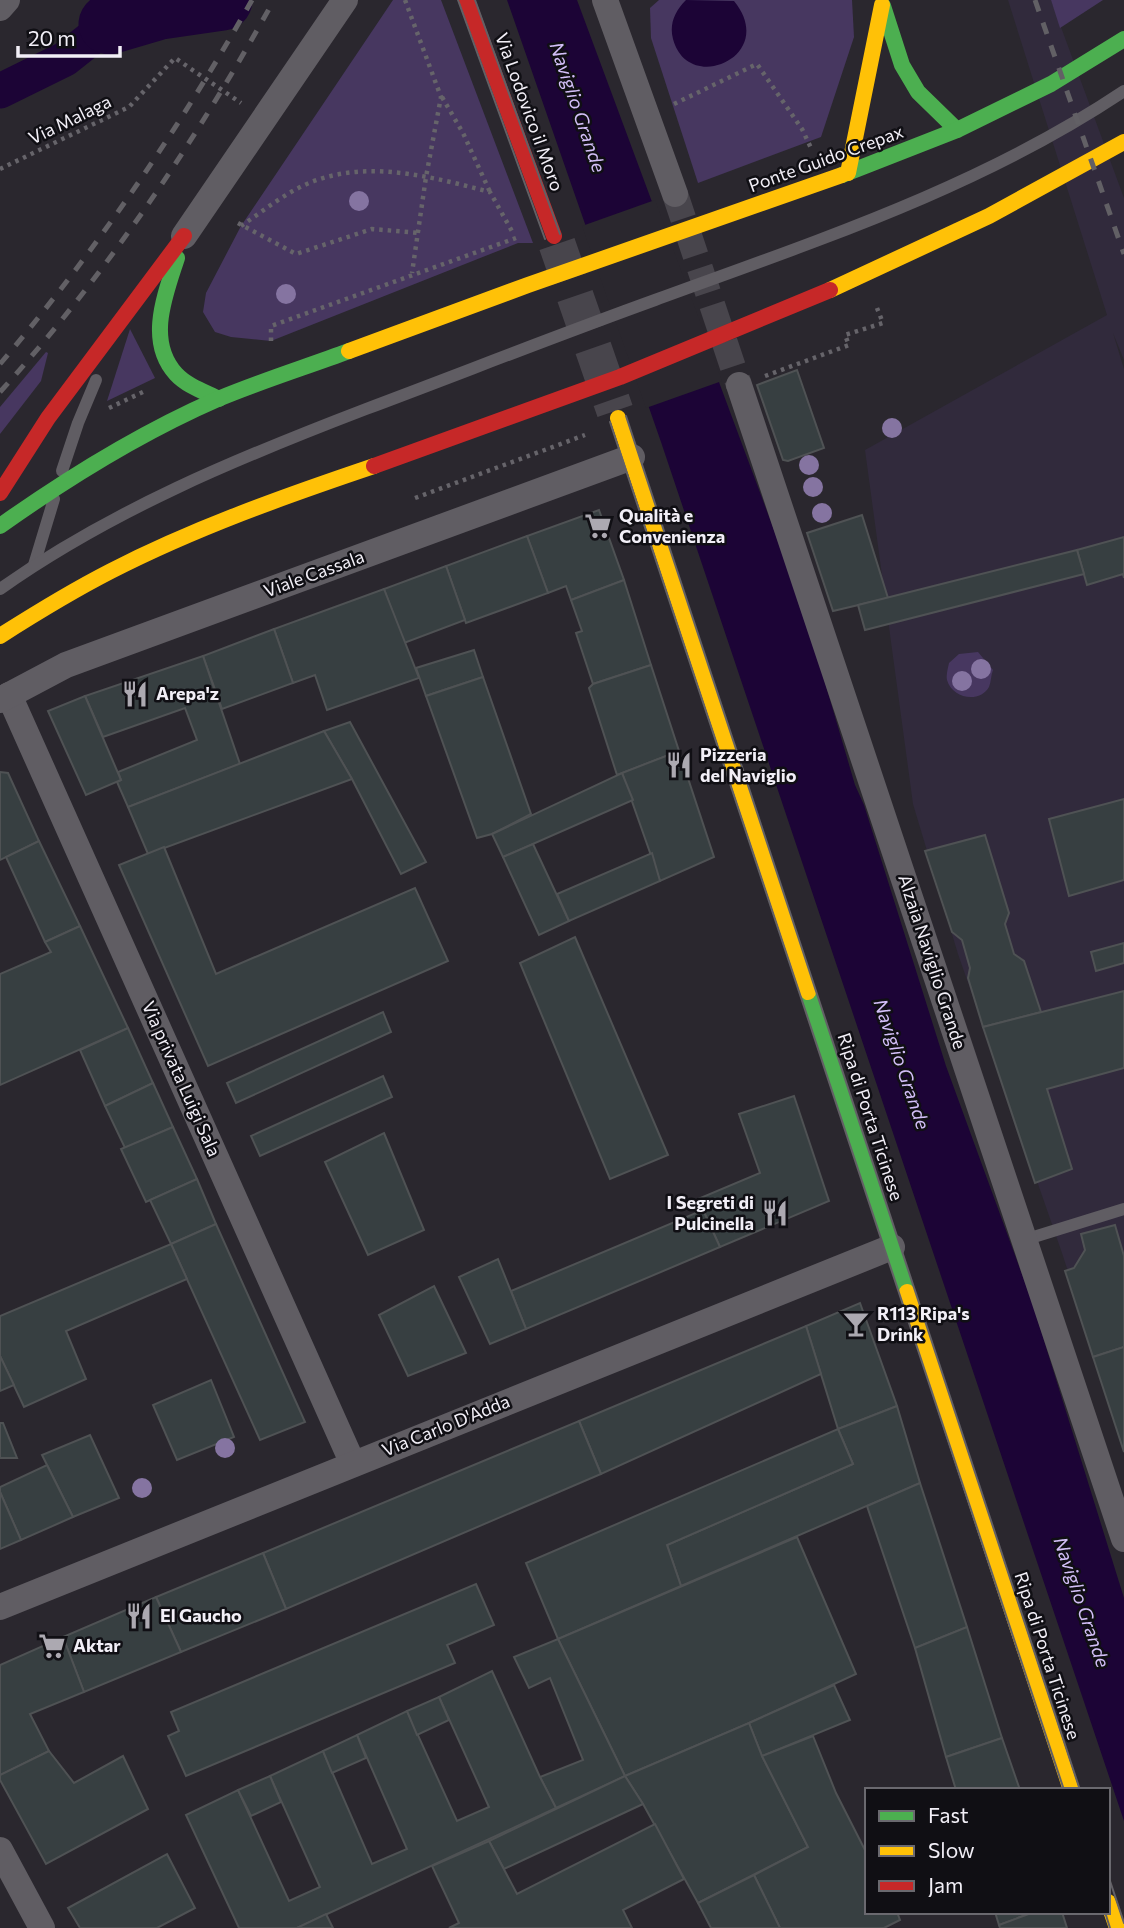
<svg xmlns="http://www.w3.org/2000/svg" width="1124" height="1928" viewBox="0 0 1124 1928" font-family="Commissioner,sans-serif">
<rect width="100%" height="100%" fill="#2a272e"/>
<!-- built -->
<path fill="#312a3c" d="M1008,0H1051L1124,198V360L1113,333L1124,369V1443L1062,1253L958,954L913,804L865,450L1107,315Z"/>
<!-- green -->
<g fill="#473760">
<path d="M393,0H441L533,243H518L271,341L231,337L215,332L203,312L206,293L241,226Z"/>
<path d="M659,0H852L854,37L821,137L698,183L651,38L650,8Z"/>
<path d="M1051,0H1103L1060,28Z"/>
<path d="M130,329L155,378L107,401Z"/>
<path d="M46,352L48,353L41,381L0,434V407Z"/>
<path d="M978,652L993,670C991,675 991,682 989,687C979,704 952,698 947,680C946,675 948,668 949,663L959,654Z"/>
</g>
<!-- water -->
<g fill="#1c0436">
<path d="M507,0H577L804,611L855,785L864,805L946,1066L1032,1302L1124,1598V1821L661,442Z"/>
<path d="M686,0L734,1C779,56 688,96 673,39C669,24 675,11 686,0Z"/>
</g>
<!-- pier -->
<path fill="#2a272e" d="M655,200L722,381L646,408L582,226Z"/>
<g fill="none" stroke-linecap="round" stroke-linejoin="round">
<!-- canal -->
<path stroke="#1c0436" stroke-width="35" d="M0,91L65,59L109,24L125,0"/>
<!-- river -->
<path stroke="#1c0436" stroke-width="61" d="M109,24L160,9L222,0"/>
</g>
<!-- building -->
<g fill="#373f41" stroke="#4f5254" stroke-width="2">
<path d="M797,370L824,448L788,461L783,460L757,385Z"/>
<path d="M599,510L624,580L571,600L566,586L548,593L527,536Z"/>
<path d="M862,515L888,598L833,611L807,533Z"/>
<path d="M527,536L548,593L466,623L446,566Z"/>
<path d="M1124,537V578L1123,574L1087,585L1077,550Z"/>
<path d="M1077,550L1084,574L865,630L858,605Z"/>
<path d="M446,566L465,620L404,643L384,589Z"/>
<path d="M624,580L651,665L593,684L576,633L582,631L571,600Z"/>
<path d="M384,589L419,678L327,710L315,675L293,683L274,629Z"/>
<path d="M274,629L293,683L222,709L203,656Z"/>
<path d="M474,650L483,677L426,696L416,668Z"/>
<path d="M203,656L240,764L128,807L117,782L121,780L118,772L197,740L185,708L103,737L85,696Z"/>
<path d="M651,665L679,751L617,775L589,688L593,684Z"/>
<path d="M483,677L531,814L492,834L477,838L426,696Z"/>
<path d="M85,696L121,780L86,795L48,711Z"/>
<path d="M350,722L426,862L401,874L352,779L324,731Z"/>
<path d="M324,731L352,779L148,854L128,807Z"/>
<path d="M679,751L714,857L660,881L622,773Z"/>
<path d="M0,772L8,773L39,841L0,860Z"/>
<path d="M622,773L633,800L503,857L492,834Z"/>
<path d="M1124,799V880L1069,896L1049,819Z"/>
<path d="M985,835L1009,913L1005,924L1014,954L1024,961L1041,1012L983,1027L968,978L970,968L962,940L952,932L925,851Z"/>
<path d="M39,841L80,926L45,942L6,857Z"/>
<path d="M533,844L569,921L539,935L503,857Z"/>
<path d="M164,847L216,974L415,888L448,961L208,1066L119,865Z"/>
<path d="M652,853L660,881L569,921L557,894Z"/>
<path d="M80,926L128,1028L0,1085V974L51,952L45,942Z"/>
<path d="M575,937L668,1155L610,1179L520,963Z"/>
<path d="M1124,943V963L1096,971L1091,952Z"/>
<path d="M1124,991V1068L1047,1089L1072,1169L1035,1183L983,1027Z"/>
<path d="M383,1012L391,1032L236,1103L227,1083Z"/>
<path d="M128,1028L153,1083L105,1106L80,1050Z"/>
<path d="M383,1076L392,1097L260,1156L251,1136Z"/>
<path d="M153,1083L173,1127L125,1148L105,1106Z"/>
<path d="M794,1096L829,1201L720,1247L698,1199L760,1173L739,1114Z"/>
<path d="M173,1127L197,1179L146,1202L121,1149Z"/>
<path d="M384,1133L424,1230L368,1255L325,1162Z"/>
<path d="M197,1179L216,1224L171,1244L150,1200Z"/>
<path d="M703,1210L720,1247L526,1329L511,1291Z"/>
<path d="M216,1224L305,1422L260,1440L171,1244Z"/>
<path d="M1115,1225L1124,1256V1347L1093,1357L1065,1271L1074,1268L1085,1250L1081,1234Z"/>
<path d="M171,1244L187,1279L66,1331L86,1379L24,1407L0,1356V1316Z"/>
<path d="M498,1259L526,1329L490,1344L459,1277Z"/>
<path d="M434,1286L466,1353L408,1376L379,1315Z"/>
<path d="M860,1303L897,1406L838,1429L806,1326Z"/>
<path d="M806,1326L821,1374L601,1474L579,1421Z"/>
<path d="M1124,1347V1452L1093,1357Z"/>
<path d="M0,1356L14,1385L0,1391Z"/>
<path d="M211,1380L234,1437L177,1460L153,1405Z"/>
<path d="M897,1406L920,1483L681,1586L667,1545L853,1464L838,1429Z"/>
<path d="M579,1421L601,1474L286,1609L263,1553Z"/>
<path d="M0,1423H3L17,1458H0Z"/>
<path d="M838,1429L853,1464L667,1545L681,1586L558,1639L526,1563Z"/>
<path d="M90,1435L119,1498L73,1517L42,1455Z"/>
<path d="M47,1465L73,1517L21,1540L0,1492V1487Z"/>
<path d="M920,1483L967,1627L915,1648L867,1506Z"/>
<path d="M0,1492L21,1540L0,1549Z"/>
<path d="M797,1537L856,1674L749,1723L625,1776L558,1639Z"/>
<path d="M263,1553L286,1609L181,1652L156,1597Z"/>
<path d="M476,1584L494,1625L447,1645L455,1663L186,1776L168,1736L179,1731L171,1712Z"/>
<path d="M156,1597L181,1652L84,1692L63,1637Z"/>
<path d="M967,1627L1002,1738L946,1757L915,1648Z"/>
<path d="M63,1637L84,1692L30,1714L49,1751L0,1775V1665Z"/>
<path d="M558,1639L625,1776L556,1808L540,1777L583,1760L550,1678L529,1688L514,1657Z"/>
<path d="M492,1671L540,1777L556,1808L297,1928H239L186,1815L238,1790L289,1901L320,1887L270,1776L323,1751L372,1864L407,1849L357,1735L407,1711L457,1821L489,1807L439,1697Z"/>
<path d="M834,1685L850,1720L762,1756L749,1723Z"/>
<path d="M439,1697L449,1720L417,1735L407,1711Z"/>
<path d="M749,1723L762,1756L808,1847L698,1903L643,1804L625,1776Z"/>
<path d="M357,1735L366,1758L332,1773L323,1751Z"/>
<path d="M813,1736L836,1793L867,1854V1912H897L900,1920L884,1928H780L754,1875L808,1847L762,1756Z"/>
<path d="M1002,1738L1020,1790H956L946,1757Z"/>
<path d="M49,1751L74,1783L123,1756L148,1809L46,1864L0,1780V1775Z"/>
<path d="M270,1776L281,1802L251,1816L238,1790Z"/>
<path d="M625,1776L643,1804L504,1869L489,1841Z"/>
<path d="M655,1824L684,1879L623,1910L632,1928H449L459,1923L432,1866L489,1841L517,1894Z"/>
<path d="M167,1854L195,1908L157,1928H80L68,1908Z"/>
<path d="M754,1875L780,1928H711L698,1903Z"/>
<path d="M995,1912H1034L999,1925Z"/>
<path d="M1034,1912H1062L1067,1928H1000L999,1925Z"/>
<path d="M326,1914L333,1928H297Z"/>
</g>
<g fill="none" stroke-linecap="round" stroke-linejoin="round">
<!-- street-tunnel -->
<path stroke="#48454c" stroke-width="26" stroke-dasharray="26 13" stroke-linecap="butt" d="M675,194L739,385"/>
<!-- secondary-tunnel -->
<path stroke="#48454c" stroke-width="37" stroke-dasharray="37 18" stroke-linecap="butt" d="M557,244L615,411"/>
<!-- path -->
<g stroke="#66646a" stroke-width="4.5" stroke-dasharray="3.5 5" stroke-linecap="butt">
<path d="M405,0L441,97L426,177L412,273"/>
<path d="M442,97L463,133L490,192"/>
<path d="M674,104L757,64L802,129L811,148"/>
<path d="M0,169L129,107L175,58L241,103"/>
<path d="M238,223L296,254L372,229L419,233"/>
<path d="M241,226C266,209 291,188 320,179C375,161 436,178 490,192L513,233"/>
<path d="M271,341V326L516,238"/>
<path d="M765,376L849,345L845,335L883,323L877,308"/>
<path d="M109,408L145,391"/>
<path d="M415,498L585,435"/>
</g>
<!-- lane -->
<g stroke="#605d63" stroke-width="12">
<path d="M62,471L78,423L96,380"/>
<path d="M34,565L54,499"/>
<path d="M0,589C112,510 238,458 366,409C462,373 558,335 655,300C816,241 981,187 1124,91"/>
<path d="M1024,1240L1124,1209"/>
</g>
<!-- street -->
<g stroke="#605d63" stroke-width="26">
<path d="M605,0L675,194"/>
<path d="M0,8L7,0"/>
<path d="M184,236L345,0"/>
<path d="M739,385L1124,1539"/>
<path d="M9,695L353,1464"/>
<path d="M0,700L66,665L632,457"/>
<path d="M0,1607L892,1247"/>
<path d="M0,1850L42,1928"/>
</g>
<!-- fast -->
<g stroke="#4caf50" stroke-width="16">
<path d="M883,6L902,65L918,92L957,130"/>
<path d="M842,175L957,130L1051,84L1124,39"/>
<path d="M177,258C165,295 146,341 176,374C187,386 205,392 219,399"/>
<path d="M0,526C69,477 140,433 218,399C261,381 306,367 349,351"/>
<path d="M808,992L907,1292"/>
</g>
<!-- slow -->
<g stroke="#ffc107" stroke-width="16">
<path d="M848,173L882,5"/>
<path d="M830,290L989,216L1124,142"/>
<path d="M349,351L528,285L842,175"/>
<path d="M618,418L808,992"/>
<path d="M0,636C36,613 72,591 111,571C195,528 285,496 374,466"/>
<path d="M907,1292L1071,1790"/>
<path d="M1108,1902L1117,1928"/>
</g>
<!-- jam -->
<g stroke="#c62828" stroke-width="16">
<path d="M467,0L554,236"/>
<path d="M374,466L620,377L830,290"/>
<path d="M0,493L48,418L184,236"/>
</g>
<!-- tram -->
<g stroke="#626065" stroke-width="2">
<path d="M458,0L545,239"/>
<path d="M475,0L560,234"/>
<path d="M626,416L1080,1790"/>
<path d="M610,422L1064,1790"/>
<path d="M1108,1875L1124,1923"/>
<path d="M1105,1912L1110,1928"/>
</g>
<!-- rail -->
<g stroke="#626065" stroke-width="5" stroke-dasharray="12 12" stroke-linecap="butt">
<path d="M1035,0L1124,254"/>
<path d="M0,364C96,251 179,129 252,0"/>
<path d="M0,392C107,274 197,139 274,0"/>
</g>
</g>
<!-- trees -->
<g fill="#8574a1">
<circle cx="359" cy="201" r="10"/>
<circle cx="286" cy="294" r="10"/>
<circle cx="892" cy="428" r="10"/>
<circle cx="809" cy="465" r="10"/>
<circle cx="813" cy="487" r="10"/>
<circle cx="822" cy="513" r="10"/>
<circle cx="981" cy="669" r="10"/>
<circle cx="962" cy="681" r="10"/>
<circle cx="225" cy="1448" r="10"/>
<circle cx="142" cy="1488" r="10"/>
</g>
<!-- icons -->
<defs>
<g id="supermarket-bare" transform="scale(2.1)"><path d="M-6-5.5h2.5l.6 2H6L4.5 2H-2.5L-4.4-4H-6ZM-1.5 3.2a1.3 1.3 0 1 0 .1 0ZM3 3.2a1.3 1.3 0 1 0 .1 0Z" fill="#aca9b1" stroke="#100f14" stroke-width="2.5" paint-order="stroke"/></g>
<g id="restaurant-bare" transform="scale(2.1)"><path d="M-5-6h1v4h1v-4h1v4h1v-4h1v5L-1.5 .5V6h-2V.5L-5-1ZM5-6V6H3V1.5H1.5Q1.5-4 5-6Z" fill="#aca9b1" stroke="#100f14" stroke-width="2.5" paint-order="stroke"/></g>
<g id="bar-bare" transform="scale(2.1)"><path d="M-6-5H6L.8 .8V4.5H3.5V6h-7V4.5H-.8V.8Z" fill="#aca9b1" stroke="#100f14" stroke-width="2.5" paint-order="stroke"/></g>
</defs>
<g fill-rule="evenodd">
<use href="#supermarket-bare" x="598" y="526"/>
<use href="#restaurant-bare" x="135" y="694"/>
<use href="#restaurant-bare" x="679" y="765"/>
<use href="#restaurant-bare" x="775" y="1213"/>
<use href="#bar-bare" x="856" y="1324"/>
<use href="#restaurant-bare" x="139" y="1616"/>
<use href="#supermarket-bare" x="52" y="1646"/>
</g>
<g text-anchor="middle" stroke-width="5" stroke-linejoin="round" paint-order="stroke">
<!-- street labels -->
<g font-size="18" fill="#f2eff7" stroke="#100f14">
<text transform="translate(529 112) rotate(70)" y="6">Via Lodovico il Moro</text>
<text transform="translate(70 120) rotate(-26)" y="6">Via Malaga</text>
<text transform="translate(826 159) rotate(-20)" y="6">Ponte Guido Crepax</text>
<text transform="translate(314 574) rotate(-20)" y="6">Viale Cassala</text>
<text transform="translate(932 962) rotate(72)" y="6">Alzaia Naviglio Grande</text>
<text transform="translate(181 1079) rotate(66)" y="6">Via privata Luigi Sala</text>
<text transform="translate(870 1117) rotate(72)" y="6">Ripa di Porta Ticinese</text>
<text transform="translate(446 1426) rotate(-22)" y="6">Via Carlo D'Adda</text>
<text transform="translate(1047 1656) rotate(72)" y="6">Ripa di Porta Ticinese</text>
</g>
<!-- poi labels -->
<g font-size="18" font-weight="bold" fill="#f2eff7" stroke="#100f14" text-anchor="start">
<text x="619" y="522">Qualità e<tspan x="619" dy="21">Convenienza</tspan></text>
<text x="156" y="700">Arepa'z</text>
<text x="700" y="761">Pizzeria<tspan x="700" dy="21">del Naviglio</tspan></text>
<text x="754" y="1209" text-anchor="end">I Segreti di<tspan x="754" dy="21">Pulcinella</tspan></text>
<text x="877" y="1320">R113 Ripa's<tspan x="877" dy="21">Drink</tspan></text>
<text x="160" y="1622">El Gaucho</text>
<text x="73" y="1652">Aktar</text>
</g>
<!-- water labels -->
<g font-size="19" font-style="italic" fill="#d3bff8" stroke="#100f14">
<text transform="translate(578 107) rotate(71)" y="7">Naviglio Grande</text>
<text transform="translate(902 1064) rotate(71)" y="7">Naviglio Grande</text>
<text transform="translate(1082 1602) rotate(71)" y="7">Naviglio Grande</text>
</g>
</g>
<!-- legend -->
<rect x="865" y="1788" width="245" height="126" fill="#100f14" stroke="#6a696f" stroke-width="2"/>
<rect x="879" y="1811" width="35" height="10" fill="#4caf50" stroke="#6a696f" stroke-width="2"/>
<text x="928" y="1823" font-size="21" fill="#f2eff7">Fast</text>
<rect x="879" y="1846" width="35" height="10" fill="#ffc107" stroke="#6a696f" stroke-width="2"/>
<text x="928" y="1858" font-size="21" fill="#f2eff7">Slow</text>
<rect x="879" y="1881" width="35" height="10" fill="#c62828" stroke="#6a696f" stroke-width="2"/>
<text x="928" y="1893" font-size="21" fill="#f2eff7">Jam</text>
<!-- scale -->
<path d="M18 46v10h102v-10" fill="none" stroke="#f2eff7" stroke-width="3.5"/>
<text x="28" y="46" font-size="21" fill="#f2eff7" stroke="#100f14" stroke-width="5" paint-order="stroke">20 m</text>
</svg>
